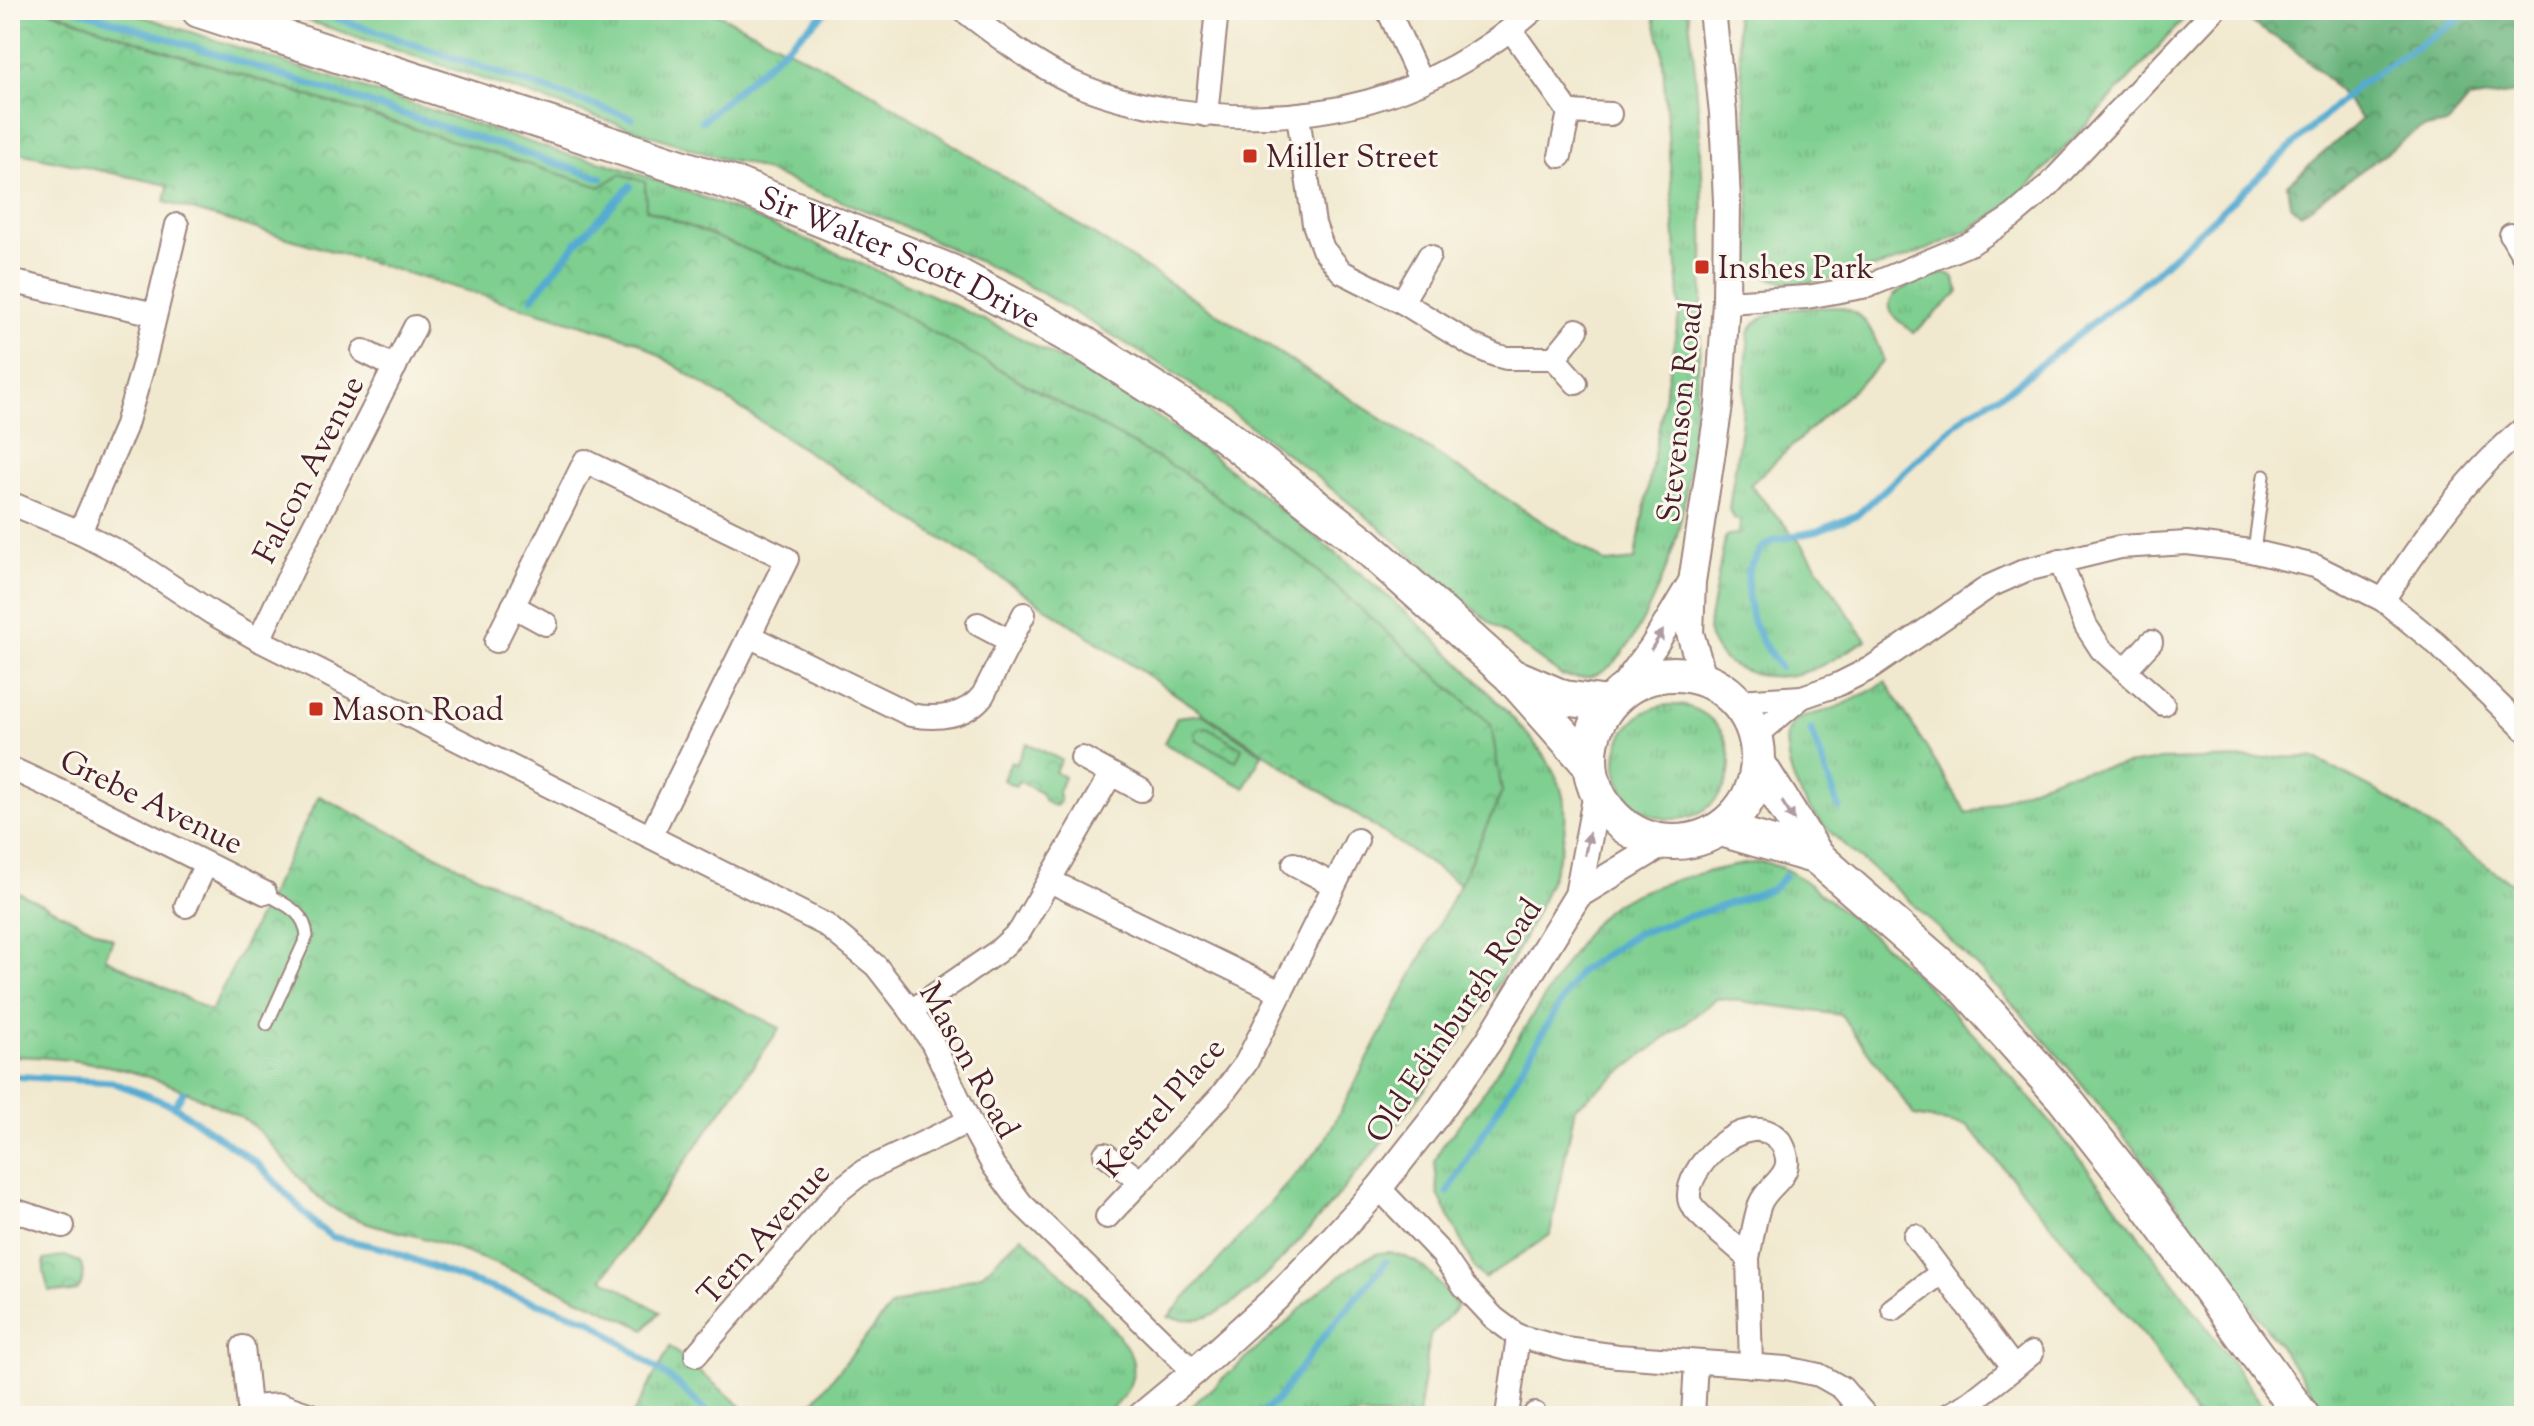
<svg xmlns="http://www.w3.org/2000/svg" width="2534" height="1426" viewBox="0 0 2534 1426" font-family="'Sorts Mill Goudy',serif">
<defs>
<pattern id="grass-tufts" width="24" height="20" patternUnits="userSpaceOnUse" patternTransform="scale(2)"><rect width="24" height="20" fill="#7ecf90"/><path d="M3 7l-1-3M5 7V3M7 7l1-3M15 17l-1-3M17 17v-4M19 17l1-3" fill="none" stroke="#6eb17c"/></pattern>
<pattern id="forest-crowns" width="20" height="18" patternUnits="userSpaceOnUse" patternTransform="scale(2)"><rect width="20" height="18" fill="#66b27a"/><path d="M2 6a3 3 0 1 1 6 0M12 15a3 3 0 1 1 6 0" fill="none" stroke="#569064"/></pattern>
<pattern id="park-crowns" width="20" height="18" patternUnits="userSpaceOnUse" patternTransform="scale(2)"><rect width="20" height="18" fill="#7ecf90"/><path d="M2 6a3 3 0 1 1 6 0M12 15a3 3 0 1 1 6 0" fill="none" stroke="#6eb17c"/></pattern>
</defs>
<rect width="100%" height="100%" fill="#fbf7ec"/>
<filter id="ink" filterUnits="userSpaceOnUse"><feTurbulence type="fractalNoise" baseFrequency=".0125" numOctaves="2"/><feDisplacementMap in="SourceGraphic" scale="16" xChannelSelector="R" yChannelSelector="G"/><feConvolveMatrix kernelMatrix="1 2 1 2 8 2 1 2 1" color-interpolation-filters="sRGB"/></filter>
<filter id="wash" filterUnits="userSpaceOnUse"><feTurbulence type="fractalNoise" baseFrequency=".006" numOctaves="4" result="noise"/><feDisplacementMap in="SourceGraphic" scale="32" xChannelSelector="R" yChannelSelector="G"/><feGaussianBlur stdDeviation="1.8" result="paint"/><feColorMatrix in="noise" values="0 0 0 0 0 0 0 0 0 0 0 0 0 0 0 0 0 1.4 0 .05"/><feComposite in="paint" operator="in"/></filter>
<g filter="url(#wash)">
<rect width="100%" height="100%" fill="#f1e9cf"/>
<!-- grass -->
<g fill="url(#grass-tufts)" stroke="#64775e" stroke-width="2">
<path d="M48,10H123L572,156C598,159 621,168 645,176C687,191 728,207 769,224C895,278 1020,331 1136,403C1190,437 1240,477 1289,516C1359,571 1427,627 1488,692C1518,725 1561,761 1565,809C1568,839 1554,873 1542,900C1497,1001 1427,1090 1356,1174C1322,1214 1254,1301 1206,1317C1193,1321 1181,1319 1168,1317L1323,1144L1460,884L1502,792L1350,599L1306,561L1181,471L884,305L646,209L621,174L600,187L159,49Z"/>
<path d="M276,10H704L718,14L860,85L1607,563L1635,560L1680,310L1662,49L1652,10H1688C1706,144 1708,281 1694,416C1690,458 1687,502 1675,542C1666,573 1652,603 1637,631C1620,661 1599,687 1561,675L1488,621L1373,522L1308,470L1230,411L1165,367L1040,292L980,262L889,220L745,163L725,160Z"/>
<path d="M1735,10H2191C2153,55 2112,97 2072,140C2048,164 2026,193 1998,212C1952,243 1900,262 1847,275C1812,284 1777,291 1750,264L1747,124Z"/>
<path d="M1945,273L1953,276L1959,292L1914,333C1908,327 1899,323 1894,316C1874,291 1929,279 1945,273Z"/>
<path d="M1839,307C1868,312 1874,336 1884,361L1750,485L1804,547L1866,640C1824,666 1788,690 1738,668C1722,662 1712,647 1708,630L1725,538L1728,535L1739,534L1740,520L1733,518L1729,509L1741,428L1749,333C1759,305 1813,308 1839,307Z"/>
<path d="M1886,682L1967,814L2064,774L2160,760L2312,757L2390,798L2524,892V1416H2329C2209,1248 2091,1075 1941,931C1925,916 1909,900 1893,886C1852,850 1797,816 1788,758C1787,751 1785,741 1787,734C1789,729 1793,723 1797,720C1808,714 1821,713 1832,709C1851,702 1868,692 1886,682Z"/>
<circle cx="1673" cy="762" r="57"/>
<path d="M1202,714L1262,754L1245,788L1164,743L1177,717Z"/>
<path d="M1764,862C1793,867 1818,892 1840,909C1906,960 1963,1021 2017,1083C2108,1189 2189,1302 2270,1416H2195L2148,1340L1968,1126L1915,1116L1841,1015L1718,998L1575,1107L1550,1235L1484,1279L1475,1269L1438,1194L1435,1162L1441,1148L1481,1096L1585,934C1594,923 1603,912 1615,904C1645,885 1729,864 1764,862Z"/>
<path d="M1022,1236C1045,1258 1130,1335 1133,1363C1135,1387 1121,1401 1104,1415L802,1416L891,1306L981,1275Z"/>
<path d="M1389,1252C1431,1262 1432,1280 1458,1306L1430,1336L1418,1416H1180L1290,1320L1311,1298L1360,1261L1379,1253Z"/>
<path d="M670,1347L753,1416H632Z"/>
</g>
<!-- forest -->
<path fill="url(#forest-crowns)" stroke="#586852" stroke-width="2" d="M2242,10H2524V92L2468,100L2448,124L2419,129L2301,214L2290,204L2287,185L2362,119L2330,81L2311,64L2289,46L2242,17Z"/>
<!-- park -->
<g fill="url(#park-crowns)" stroke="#64775e" stroke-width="2">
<path d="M10,10H48L159,49L600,187L621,174L645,182L646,209L884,305L1181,471L1306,561L1491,724L1502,792L1460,884L988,569L637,341L165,202L168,185L10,151Z"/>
<path d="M1207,727L1242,748L1236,761L1197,741L1195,733L1200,728Z"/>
<path d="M1027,743L1061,760L1055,772L1064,777L1058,792L1060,802L1056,806C1047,804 1044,802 1042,794L1019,781L1015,786L1003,780L1011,761L1016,763Z"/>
<path d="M319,796L780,1028L603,1278L660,1312L645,1329C579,1297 512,1269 443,1244C410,1233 375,1228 344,1214C305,1196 284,1152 252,1125C242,1116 227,1111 215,1105C144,1069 89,1058 10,1056V888L113,939L105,958L211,1011Z"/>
<path d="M65,1256L80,1262C84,1271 85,1290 71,1292C65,1293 56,1290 49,1291L44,1272V1260Z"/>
</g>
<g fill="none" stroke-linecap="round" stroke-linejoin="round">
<!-- stream -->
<g stroke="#54abd1" stroke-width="7">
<path d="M79,10L602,178"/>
<path d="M312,10L632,118"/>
<path d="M702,121L828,10"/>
<path d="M532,298L580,239L630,186"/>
<path d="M1780,667L1763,643L1752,619L1748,596V570L1762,548L1775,540L1818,531L1857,515L1968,413L2010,389L2150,277L2358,85L2473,10"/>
<path d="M1811,730L1839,808"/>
<path d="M10,1076L112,1082L174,1106L183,1093"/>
<path d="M174,1106L258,1164L317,1226L332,1237L386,1249L461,1278L590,1320L674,1381L712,1416"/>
<path d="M1448,1192L1579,972L1636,934L1773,889L1785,876"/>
<path d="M1257,1416L1276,1401L1324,1336L1386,1262"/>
</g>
</g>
</g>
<g filter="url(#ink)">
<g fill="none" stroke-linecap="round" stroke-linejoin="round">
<!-- service casing -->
<g stroke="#9e847d" stroke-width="15">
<g id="service">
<path d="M2254,551L2264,476"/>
<path d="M265,893C284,904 305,911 307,936L267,1024"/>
</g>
</g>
<!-- minor casing -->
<g stroke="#9e847d" stroke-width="26">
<g id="minor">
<path d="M963,10C998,37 1034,64 1074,83C1107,98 1144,106 1179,111C1313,130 1431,100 1534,10"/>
<path d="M1388,10L1421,82"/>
<path d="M1511,30L1569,112"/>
<path d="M1206,115L1217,10"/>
<path d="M1298,116L1314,224L1323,249L1342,272L1402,302L1472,345L1495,355L1506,358H1554"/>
<path d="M1560,156L1569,112L1610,114"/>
<path d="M2511,235L2524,257"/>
<path d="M10,281L155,314"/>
<path d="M1402,302L1429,256"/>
<path d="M1726,302L1807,297L1868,286L1972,243L2013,216L2048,186L2214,10"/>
<path d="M363,351L395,367"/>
<path d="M1576,383L1554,358L1577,330"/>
<path d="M10,503L80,532L126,556L212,613L259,640L826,925L876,966L911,1011L933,1044L969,1121L993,1165L1021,1203L1194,1372"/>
<path d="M80,532L125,428L144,363L177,225"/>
<path d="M2060,561L2086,626L2101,649L2163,704"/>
<path d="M2383,600C2425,537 2466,476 2524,428"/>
<path d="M513,606L546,624"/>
<path d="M978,624L1010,641"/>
<path d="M749,636L911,715C937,720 966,717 983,695L1024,614"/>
<path d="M259,640L302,549L415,327"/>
<path d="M496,641L585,461L787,559L651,835"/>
<path d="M2125,670L2151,642"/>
<path d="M1738,701L1802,697"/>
<path d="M1757,735L1802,697L1837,685L1871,668L1990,586L2026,570L2120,547L2187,543L2251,551L2315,566L2383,600L2437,644L2524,729"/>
<path d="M1082,758L1141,790"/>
<path d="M10,768L77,799L265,893"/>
<path d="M1294,864L1334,885"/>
<path d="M1050,881L1280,992"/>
<path d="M186,906L206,864"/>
<path d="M911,1011L997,952L1020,931L1111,774"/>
<path d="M1105,1154L1140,1181"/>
<path d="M1379,1188L1442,1254L1464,1286L1494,1318L1518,1336L1566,1349L1618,1356L1786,1368L1819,1375L1842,1388L1866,1416"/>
<path d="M10,1209L63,1226"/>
<path d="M1107,1217L1220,1097L1246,1063L1357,840"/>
<path d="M1915,1236L2014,1368L1971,1402L1947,1416"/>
<path d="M1748,1258C1752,1240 1754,1220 1760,1204C1766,1188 1785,1180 1787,1164C1788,1157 1784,1146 1780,1141C1747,1103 1680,1172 1690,1202C1695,1215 1736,1245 1748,1258L1751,1366"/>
<path d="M1893,1309L1941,1273"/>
<path d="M243,1347L249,1407"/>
<path d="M696,1355L836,1193L864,1171L969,1121"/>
<path d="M2014,1368L2032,1353"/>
<path d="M250,1416L249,1407L282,1405L314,1416"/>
<path d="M1507,1416L1518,1336"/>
<path d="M1535,1416V1414"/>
<path d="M1693,1416L1696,1362"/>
</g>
</g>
<!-- tertiary casing -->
<g stroke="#9e847d" stroke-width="30">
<g id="tertiary">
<path d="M1704,680L1690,633L1692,582L1719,405L1726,302L1727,202L1723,113L1712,10"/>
<path d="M1617,695L1653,647L1690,585"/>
<path d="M1578,895L1664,843"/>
<path d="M1141,1416L1194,1372L1277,1297L1328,1244L1379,1188L1435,1117L1488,1042L1578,895L1597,793"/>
</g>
</g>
<!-- primary casing -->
<g stroke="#9e847d" stroke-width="38">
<g id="primary">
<path id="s1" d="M199,10L739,186L951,272L1083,343L1217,429L1363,543L1509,674L1589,764"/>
<circle cx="1674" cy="758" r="84"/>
<path d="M1520,679L1564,698L1608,704"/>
<path d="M1759,765L1817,857L1963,985L2063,1097L2144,1200L2302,1416"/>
<path d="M1721,829L1817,857"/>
</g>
</g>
<!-- service -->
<use href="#service" stroke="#fff" stroke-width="11"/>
<!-- minor -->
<use href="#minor" stroke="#fff" stroke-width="22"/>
<!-- tertiary -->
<use href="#tertiary" stroke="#fff" stroke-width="26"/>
<!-- primary -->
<use href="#primary" stroke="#fff" stroke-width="34"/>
</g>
<!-- one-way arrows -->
<defs><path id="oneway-solid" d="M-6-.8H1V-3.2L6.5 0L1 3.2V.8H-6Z" transform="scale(2)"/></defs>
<g fill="#ae9aa0">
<use href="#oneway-solid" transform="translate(1657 640) rotate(-58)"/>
<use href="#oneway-solid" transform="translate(1788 811) rotate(58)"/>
<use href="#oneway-solid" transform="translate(1587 844) rotate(-79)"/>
</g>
</g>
<!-- markers -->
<g fill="#c8321e" stroke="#fbf7ec" stroke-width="3">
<rect x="1242" y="148" width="16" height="16" rx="4"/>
<rect x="1694" y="259" width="16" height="16" rx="4"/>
<rect x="308" y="701" width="16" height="16" rx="4"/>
</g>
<g text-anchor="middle" stroke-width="6" stroke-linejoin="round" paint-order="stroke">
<!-- poi labels -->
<g font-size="32" fill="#4a1f2b" stroke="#fbf7ec" text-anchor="start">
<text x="1266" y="167">Miller Street</text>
<text x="1718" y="278">Inshes Park</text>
<text x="332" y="720">Mason Road</text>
</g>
<!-- street labels -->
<g font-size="32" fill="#4a1f2b" stroke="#fbf7ec">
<text dy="11" stroke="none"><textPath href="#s1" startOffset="744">Sir Walter Scott Drive</textPath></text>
<text transform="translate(1679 412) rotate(-84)" y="11">Stevenson Road</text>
<text transform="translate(308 469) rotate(-63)" y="11">Falcon Avenue</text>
<text transform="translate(152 801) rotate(26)" y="11">Grebe Avenue</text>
<text transform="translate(1453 1020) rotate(-56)" y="11">Old Edinburgh Road</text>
<text transform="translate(970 1060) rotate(61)" y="11">Mason Road</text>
<text transform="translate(1161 1107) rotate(-49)" y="11">Kestrel Place</text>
<text transform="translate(763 1233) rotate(-48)" y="11">Tern Avenue</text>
</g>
</g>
<!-- margin -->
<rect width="2534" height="1426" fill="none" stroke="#fbf7ec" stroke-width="40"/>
</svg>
